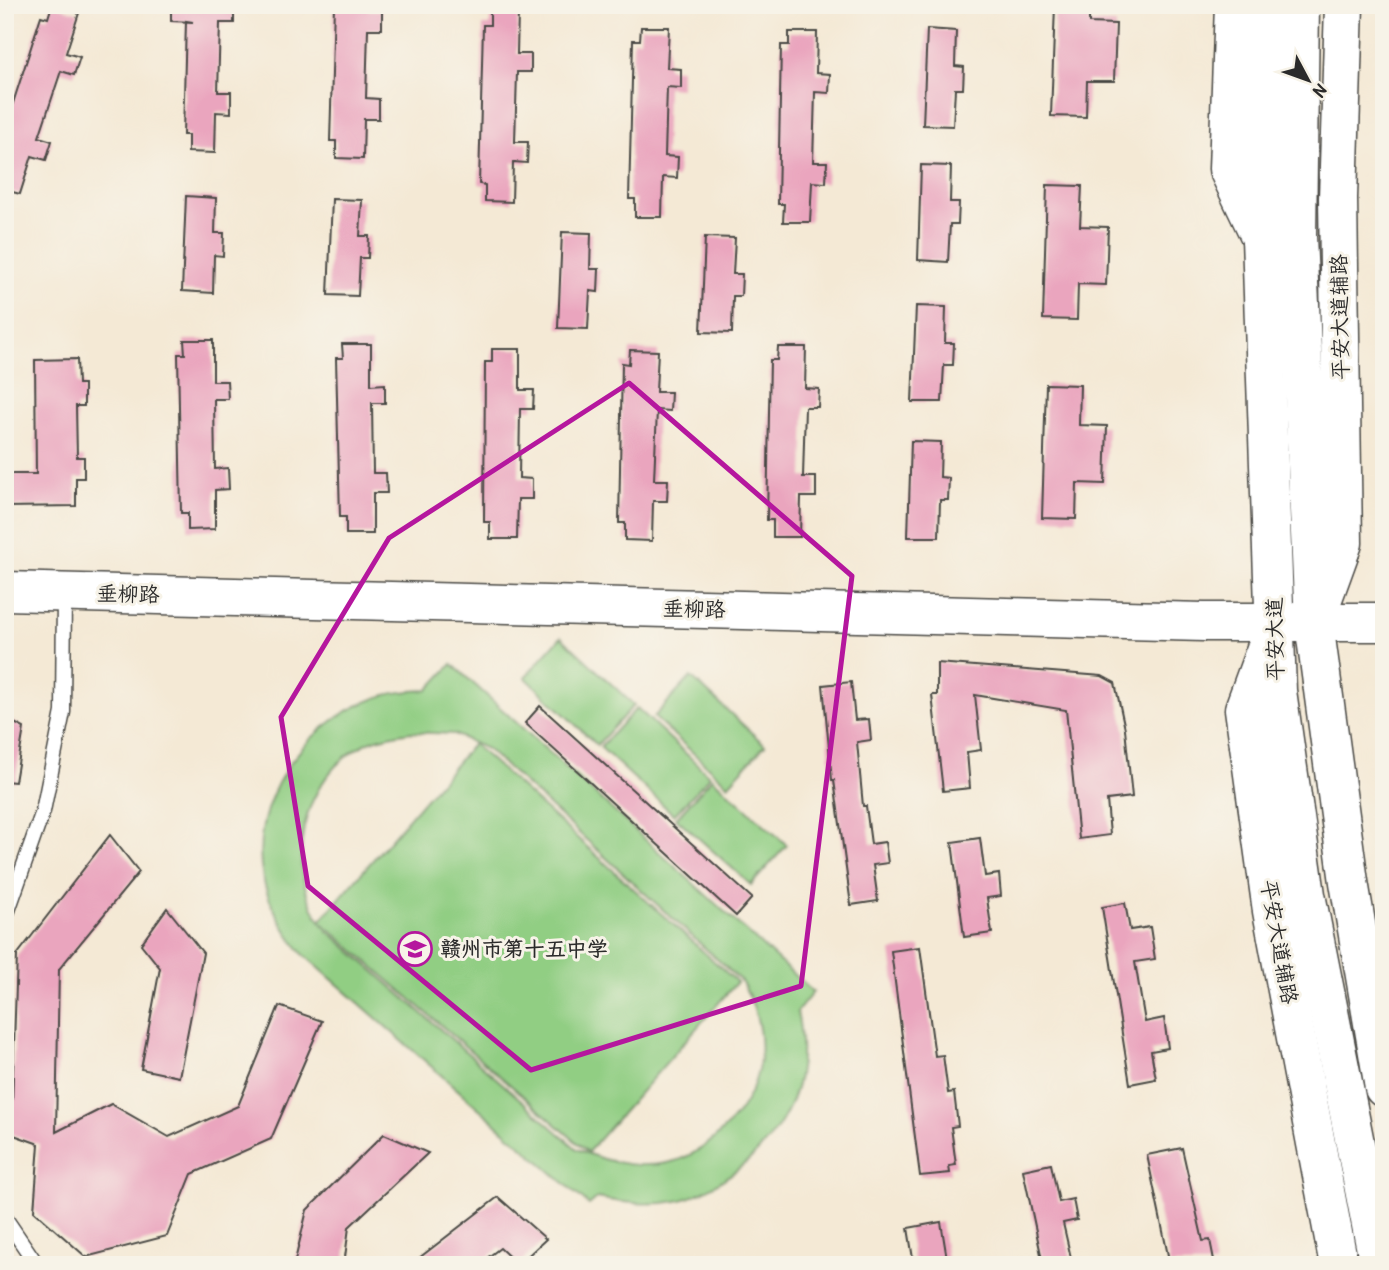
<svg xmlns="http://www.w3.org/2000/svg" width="1389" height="1270" viewBox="0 0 1389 1270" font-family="'Patrick Hand','LXGW WenKai TC',sans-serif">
<rect width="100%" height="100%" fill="#f7f3e8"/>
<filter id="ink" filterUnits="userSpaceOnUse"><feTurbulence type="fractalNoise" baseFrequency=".0143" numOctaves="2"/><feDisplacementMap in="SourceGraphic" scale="14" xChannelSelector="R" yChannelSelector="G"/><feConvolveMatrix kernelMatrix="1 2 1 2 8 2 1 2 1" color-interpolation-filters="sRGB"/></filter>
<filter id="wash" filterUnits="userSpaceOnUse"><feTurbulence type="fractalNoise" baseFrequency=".00686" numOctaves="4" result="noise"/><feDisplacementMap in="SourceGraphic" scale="28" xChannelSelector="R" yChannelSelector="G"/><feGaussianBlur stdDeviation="1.57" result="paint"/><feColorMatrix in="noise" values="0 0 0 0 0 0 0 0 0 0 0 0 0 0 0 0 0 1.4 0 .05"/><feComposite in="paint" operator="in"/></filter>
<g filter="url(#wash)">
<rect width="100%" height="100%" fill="#f4e9d5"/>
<!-- pitch -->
<g fill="#91ce83" stroke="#5e7c57" stroke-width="2" fill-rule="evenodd">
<path d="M561,637L634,705L597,745L525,677Z"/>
<path d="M452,664L813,992L797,1012C812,1081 786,1135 730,1175C714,1186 696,1197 677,1201C650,1206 624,1203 597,1198L589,1205L302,953C285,931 269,906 263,878C247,803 303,725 371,700C390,692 408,691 428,690ZM411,732L454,734L487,749L742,982C772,1035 766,1090 721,1132C710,1143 697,1153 681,1159C648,1171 609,1164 577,1149L327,930C279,873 300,774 369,742C383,736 397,734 411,732Z"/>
<path d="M691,677L765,745L728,785L654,717Z"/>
<path d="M637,708L710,776L674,815L600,747Z"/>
<path d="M473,744L737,982L588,1152L320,921Z"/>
<path d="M712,778L787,845L751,885L676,818Z"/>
</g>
<g id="blocks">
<!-- building -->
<g fill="#eaa5be">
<path d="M52,5L79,13L66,53L80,57L74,75L61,71L39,137L52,141L46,160L32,156L20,194L5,190V150L12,130L5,128L41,16L48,18Z"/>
<path d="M171,5H234V23H220L218,92H231V113L216,112L215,153L188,152V135H183L186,21L193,22L171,21Z"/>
<path d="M334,5H368V10H382V29H368L366,98L379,99V119H364L363,159L336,158V141H330Z"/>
<path d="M1055,5H1089V23L1116,24L1114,81H1087L1086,117L1051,116Z"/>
<path d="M490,12H518L517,54H531V72H517L515,142H528L527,163L513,162L512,202L485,201V185L479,184L483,25H490Z"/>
<path d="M641,27H669L667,68L681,69V88L667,87L665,156L678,157L677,178L663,177L662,217H635V199H629L633,40H640Z"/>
<path d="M927,29L956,31L955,66L964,67L963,89H955L953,126L923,125Z"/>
<path d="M789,32H817L816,73L830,74L829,93L815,92L813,162H827L826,183L812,182L810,222H783L784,204H778L781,45H789Z"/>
<path d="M921,165L951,166L950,202H959L958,224H950L948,262L918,260Z"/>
<path d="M1047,185L1082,186L1080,226L1108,227L1106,285L1078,284L1077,320L1043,319Z"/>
<path d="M186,196L216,198L215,233H224L223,256L214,255L213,293L182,291Z"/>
<path d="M332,199L362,200L360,236H369L368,258H360L358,296L328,295Z"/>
<path d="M562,232L591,233L590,269H599L598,292L590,291L588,329L558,328Z"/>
<path d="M705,237L735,238L733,274H742L741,296H733L732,333L701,332Z"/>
<path d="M916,306L946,307L945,343H954L953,365H944L942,402H912Z"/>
<path d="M184,340H213V381H227L228,399H214L215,469L228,468L229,489L215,490V529L188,530V513H181L178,354H185Z"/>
<path d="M342,344H371V385L385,384V403H372L373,473H386L387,493H373V534H346V517H340L336,358H343Z"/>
<path d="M778,347H806L805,388L819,389L818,407H805L803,477H816V497H801L800,537H773V520H767L770,360H777Z"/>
<path d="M492,349H520V390H534L533,409H520L519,478L532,479V499H518L517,539H490V522H484L485,362H492Z"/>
<path d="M630,350L658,351L656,392H671L670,411L657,410L654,480H668L667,501H653L652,541L625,540V523H619L622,363L629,364Z"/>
<path d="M77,359L78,384H84V406H76L77,457H84V478H76V506L5,507V474H36L35,360Z"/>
<path d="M1046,384L1080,385L1079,425L1107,426L1105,484L1077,483L1076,519L1042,518Z"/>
<path d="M911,441L941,442L940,477L949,478L948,500H940L939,537H908Z"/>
<path d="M937,663L1102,676L1115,683L1125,729L1132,797L1107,800L1110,835L1079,839L1066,710L975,695L981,750L967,752L970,788L943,791L932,695H937Z"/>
<path d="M851,682L855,720L869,719L871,740L857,742L863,806H866L871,844L885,842L888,863L873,865L878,901L851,905L834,780H832L823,685Z"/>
<path d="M540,706L752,898L736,916L525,723Z"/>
<path d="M5,718L24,728L15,782L5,781Z"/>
<path d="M110,835L139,872L59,969L56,1132L111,1104L169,1137L238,1106L279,1006L322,1021L271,1139L192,1174L167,1236L86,1257L34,1211L39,1144L11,1134L17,955Z"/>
<path d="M980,838L985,876L999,874L1001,896L987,898L992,933L964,937L952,842Z"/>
<path d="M1125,903L1130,930L1150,927L1155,959L1135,962L1145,1022L1164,1018L1168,1048L1151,1051L1156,1079L1130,1084L1102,907Z"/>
<path d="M167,908L203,953L179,1077L141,1069L160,968L141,944Z"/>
<path d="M920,947L935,1056L943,1055L948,1093L954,1092L958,1126L951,1127L956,1165L949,1166L950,1173L920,1176L891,951Z"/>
<path d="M384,1134L428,1153L349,1227L344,1265H294L307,1210Z"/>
<path d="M1182,1148L1203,1241L1210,1240L1215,1265H1170L1147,1155Z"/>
<path d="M1051,1164L1059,1202L1073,1199L1077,1220L1063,1223L1071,1258L1043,1264L1023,1170Z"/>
<path d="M498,1197L546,1239L518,1265L500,1248L478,1265H410Z"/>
<path d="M941,1222L948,1265H914L908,1228Z"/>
</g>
</g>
</g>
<g filter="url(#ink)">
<use href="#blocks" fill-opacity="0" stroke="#494844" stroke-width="2"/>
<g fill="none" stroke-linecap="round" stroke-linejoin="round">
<!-- lane casing -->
<g stroke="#494844" stroke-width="17">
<g id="lane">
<path d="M5,919L43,811L63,712L64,594"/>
<path d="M5,1218L37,1265"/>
</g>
</g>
<!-- secondary casing -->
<g stroke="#494844" stroke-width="41">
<g id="secondary">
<path d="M1234,5L1228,169L1261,238"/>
<path d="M5,591L1204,622H1384"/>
<path d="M1314,623L1343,543L1338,198L1344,5"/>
<path d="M1275,624L1244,709L1272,911L1339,1265"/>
</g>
</g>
<!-- primary casing -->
<g stroke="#494844" stroke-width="41">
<g id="primary">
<path d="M1270,5L1261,238L1277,691L1306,895L1379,1265"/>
<path d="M1300,5L1297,236L1314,623L1349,882L1384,1088"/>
</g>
</g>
<!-- lane -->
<use href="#lane" stroke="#fff" stroke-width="14"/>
<!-- secondary -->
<use href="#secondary" stroke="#fff" stroke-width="38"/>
<!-- primary -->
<use href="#primary" stroke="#fff" stroke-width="38"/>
</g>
</g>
<!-- marked area -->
<path fill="none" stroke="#b5179e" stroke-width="5" stroke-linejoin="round" d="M629,383L852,576L801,986L531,1070L308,886L281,717L389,538Z"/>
<!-- icons -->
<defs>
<g id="school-ring" transform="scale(1.75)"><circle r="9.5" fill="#f7f3e8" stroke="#b5179e" stroke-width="1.5"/><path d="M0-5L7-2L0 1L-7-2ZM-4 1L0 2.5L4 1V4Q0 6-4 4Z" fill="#b5179e"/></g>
</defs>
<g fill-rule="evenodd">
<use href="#school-ring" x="415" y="949"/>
</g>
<g text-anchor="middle" stroke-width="6" stroke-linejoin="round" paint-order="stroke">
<!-- street labels -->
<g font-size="21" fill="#2b2b2b" stroke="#f7f3e8">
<text transform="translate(1340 317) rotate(-91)" y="7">平安大道辅路</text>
<text transform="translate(128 594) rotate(1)" y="7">垂柳路</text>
<text transform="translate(694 609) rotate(1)" y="7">垂柳路</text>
<text transform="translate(1275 639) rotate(-91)" y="7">平安大道</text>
<text transform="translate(1279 942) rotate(80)" y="7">平安大道辅路</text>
</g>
<!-- poi labels -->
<g font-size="21" font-weight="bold" fill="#2b2b2b" stroke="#f7f3e8" text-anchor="start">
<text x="440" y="956">赣州市第十五中学</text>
</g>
</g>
<!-- margin -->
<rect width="1389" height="1270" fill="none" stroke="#f7f3e8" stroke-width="28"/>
<!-- north arrow -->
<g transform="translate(1308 80) rotate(131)" stroke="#f7f3e8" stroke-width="5" paint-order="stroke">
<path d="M0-5L12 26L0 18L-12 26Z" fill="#2b2b2b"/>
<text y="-10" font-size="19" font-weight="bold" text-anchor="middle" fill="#2b2b2b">N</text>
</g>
</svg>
